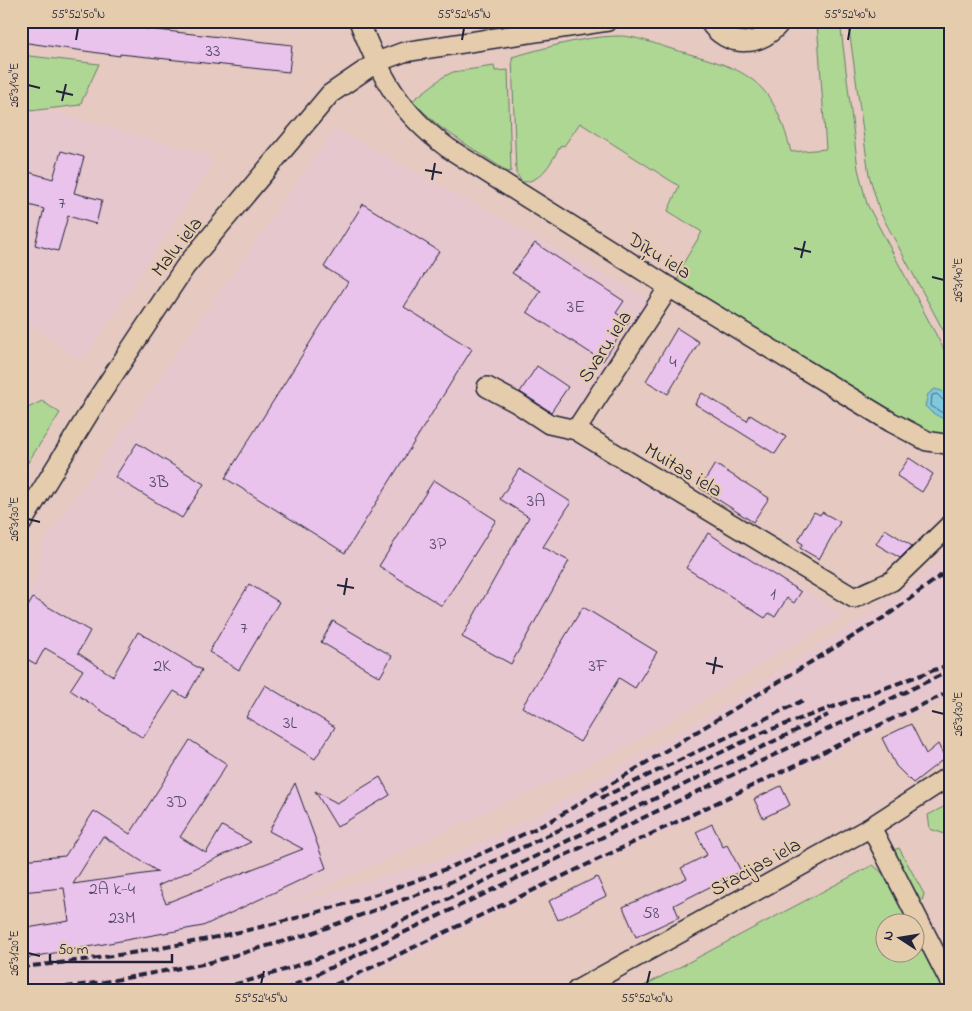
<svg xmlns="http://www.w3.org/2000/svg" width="972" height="1011" viewBox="0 0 972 1011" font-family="'Indie Flower',sans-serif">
<rect width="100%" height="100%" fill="#e6c9c0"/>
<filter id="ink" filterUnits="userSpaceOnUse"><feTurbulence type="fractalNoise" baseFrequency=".02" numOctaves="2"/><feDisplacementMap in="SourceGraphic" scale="10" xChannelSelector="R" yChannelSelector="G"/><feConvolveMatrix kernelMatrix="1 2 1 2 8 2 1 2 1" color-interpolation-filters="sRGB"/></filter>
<g filter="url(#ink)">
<!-- built -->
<g fill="#e7c7ce">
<path d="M21,103L208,155L212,164L84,360L74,357L21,317Z"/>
<path d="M335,128L648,298L579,439L842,615L621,750L286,905L451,856L541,813L719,708L849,626L919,579L951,549V698L572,876L341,990H272L286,983L284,977L247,990H21V603L35,580L43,543Z"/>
</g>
<!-- green -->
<g fill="#aed794" stroke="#687c68" fill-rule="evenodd">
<path d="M716,21H773L761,32L738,35Z"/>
<path d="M817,21H840L858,169L867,204L951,363V437L930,434L907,424L677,282L684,262L702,232L668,211L679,186L580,123L564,146L561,145C552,160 543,182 522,182L516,173L512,57C545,48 581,37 616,36C635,35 657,45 675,50C745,69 772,76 791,152L826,149Z"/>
<path d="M848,21H951V345L880,212L869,175Z"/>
<path d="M21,55L99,64L80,105L21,112Z"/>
<path d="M494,66L495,71L508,70L511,171L508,172L440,127L412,101L443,77L453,72Z"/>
<path d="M21,395L26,409L42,401L60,413L21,473Z"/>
<path d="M951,803V836L930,829L928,815Z"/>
<path d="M899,848L924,894L922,901L915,900L894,850Z"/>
<path d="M873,865C908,891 928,951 947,990H636ZM884,924H914V954H884Z"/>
</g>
<!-- water -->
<path fill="#7ec9de" stroke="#59869d" d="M935,389L942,391L951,401V423L931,412L925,406L928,394Z"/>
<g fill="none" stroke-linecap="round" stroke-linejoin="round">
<!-- shore -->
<path stroke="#47657c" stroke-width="1" d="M951,404L946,403L937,394L932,395L931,406L951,418"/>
</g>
<!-- building -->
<g fill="#eac3ed" stroke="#22223b" fill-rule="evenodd">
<path d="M21,21H77L105,25L106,21H110L130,24V27L292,45L289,72L120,54V56L21,42Z"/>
<path d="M61,151L84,157L74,193L102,200L96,224L68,216L58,251L35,245L44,209L21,203V177L24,178L25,171L53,179Z"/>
<path d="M363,204L439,251L404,307L472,349L345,553L225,478L348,282L324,267Z"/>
<path d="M535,243L624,301L616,313L629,321L603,361L527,312L541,291L512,273Z"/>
<path d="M677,328L699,342L668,394L646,381Z"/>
<path d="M537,366L568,387L551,412L520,392Z"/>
<path d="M702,393L747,421L750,415L786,437L775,454L695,404Z"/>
<path d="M137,443L204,484L182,518L115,477Z"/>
<path d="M909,458L933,474L922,492L897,476Z"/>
<path d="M715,464L769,498L753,522L700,488Z"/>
<path d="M519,469L571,502L543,547L569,561L511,664L462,637L529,517L500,499Z"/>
<path d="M434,480L496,520L442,606L379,566Z"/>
<path d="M814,512L820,515L822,512L840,522L819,559L800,548L803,544L798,541Z"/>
<path d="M885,529L912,546L900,558L876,544Z"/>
<path d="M708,533L801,592L794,603L787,598L775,617L769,613L765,618L686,568Z"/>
<path d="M249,584L279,602L239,670L209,652Z"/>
<path d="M33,598L90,631L78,653L113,676L138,632L202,670L186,698L174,691L143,738L70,690L83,670L45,648L36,664L21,656V618Z"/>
<path d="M583,607L657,652L635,688L619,678L580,742L522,707Z"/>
<path d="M333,621L392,656L380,677L321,642Z"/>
<path d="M265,685L335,727L315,759L246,717Z"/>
<path d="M911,724L926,754L938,744L945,758L913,783L896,766L882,738Z"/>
<path d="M190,740L227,764L180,837L206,853L222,826L251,842L158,886L166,903L303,849L269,831L295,783L326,868L203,926L21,959V929L69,921L64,888L21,892V860L65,856L94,811L130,834ZM103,836L158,872L73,884Z"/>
<path d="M380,777L390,795L337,827L315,791L337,803Z"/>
<path d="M781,786L790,805L763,818L754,799Z"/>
<path d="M712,824L723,847L727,845L741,871L674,905L679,917L636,937L623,907L687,878L681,868L707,855L696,832Z"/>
<path d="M597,877L606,896L558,920L549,901Z"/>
</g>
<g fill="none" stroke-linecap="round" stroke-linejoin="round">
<!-- minor casing -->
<g stroke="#22223b" stroke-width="22">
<g id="minor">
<path d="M359,21C381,77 399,112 448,148L669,287L891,422L927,441L951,445"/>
<path d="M709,21C726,49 763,48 781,21"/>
<path d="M487,387L517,403L549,424L576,430L854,598L892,581L951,524"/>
<path d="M576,430L669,287"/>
<path d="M21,524L100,395L185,267L330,94L377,62L404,52L608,21"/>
<path d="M871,827L951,984"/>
<path d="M577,990L871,827L951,775"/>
</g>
</g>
<!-- minor -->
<use href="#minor" stroke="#e5ccad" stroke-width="19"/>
<!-- rail -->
<g stroke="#22223b" stroke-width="4" stroke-dasharray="8 4" stroke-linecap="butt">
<path d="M601,798L806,699"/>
<path d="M21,967C148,955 274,929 395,888C448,870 499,846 549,822L888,615L951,568"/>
<path d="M42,990L104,982L208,963L312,933L446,884L764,732L951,664"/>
<path d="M211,990C261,979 307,963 354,944L828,715"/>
<path d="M284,990L947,672"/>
<path d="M324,990L951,691"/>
</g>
</g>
</g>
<!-- ticks -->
<path fill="none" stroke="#22223b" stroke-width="2" d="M76,40L78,28M462,40L464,28M848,40L850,28M28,85L40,88M56,91L73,95M62,101L66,84M425,170L442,173M432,180L435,163M794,248L811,252M801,258L805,241M932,277L944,280M28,519L40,522M337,585L354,588M344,595L347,578M706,663L723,667M713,674L716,657M932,711L944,714M28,953L40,956M261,984L264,971M647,984L650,971"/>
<g text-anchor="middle" stroke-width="4" stroke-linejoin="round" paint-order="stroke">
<!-- number labels -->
<g font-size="18" fill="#544a68">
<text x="213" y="56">33</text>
<text x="62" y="208">7</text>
<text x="576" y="312">3E</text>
<text x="673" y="367">4</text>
<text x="159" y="487">3B</text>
<text x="536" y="506">3A</text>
<text x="438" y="549">3P</text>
<text x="773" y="599">1</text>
<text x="244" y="633">7</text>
<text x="162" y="671">2K</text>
<text x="598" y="671">3F</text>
<text x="290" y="728">3L</text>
<text x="177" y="807">3D</text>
<text x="112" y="894">2A k-4</text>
<text x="651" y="918">58</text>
<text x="122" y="923">23M</text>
</g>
<!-- street labels -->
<g font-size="20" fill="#22223b" stroke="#e5ccad">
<text transform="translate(176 246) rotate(-52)" y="7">Malu iela</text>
<text transform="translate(660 255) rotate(32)" y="7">Dīķu iela</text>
<text transform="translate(604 346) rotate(-57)" y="7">Svaru iela</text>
<text transform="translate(684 469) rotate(31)" y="7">Muitas iela</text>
<text transform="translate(755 866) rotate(-29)" y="7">Stacijas iela</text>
</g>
</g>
<!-- margin -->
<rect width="972" height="1011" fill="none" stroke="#e5ccad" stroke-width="55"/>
<!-- north arrow -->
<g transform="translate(900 938) rotate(282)"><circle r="24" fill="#e5ccad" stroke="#97887f"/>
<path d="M0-4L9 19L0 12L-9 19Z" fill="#22223b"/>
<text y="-8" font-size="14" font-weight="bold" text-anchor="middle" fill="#22223b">N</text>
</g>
<!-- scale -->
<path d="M50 954v8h122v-8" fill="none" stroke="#22223b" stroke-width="2.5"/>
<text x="58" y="954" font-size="15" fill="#22223b" stroke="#e5ccad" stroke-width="4" paint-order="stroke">50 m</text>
<rect x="28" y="28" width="916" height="956" fill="none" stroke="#22223b" stroke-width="2"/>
<g font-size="12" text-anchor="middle" fill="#22223b">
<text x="78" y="18">55°52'50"N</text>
<text x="464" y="18">55°52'45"N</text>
<text x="850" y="18">55°52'40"N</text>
<text transform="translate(14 85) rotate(-90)" y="4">26°31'40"E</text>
<text transform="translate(958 280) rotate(-90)" y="4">26°31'40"E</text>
<text transform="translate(14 519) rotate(-90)" y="4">26°31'30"E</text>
<text transform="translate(958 714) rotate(-90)" y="4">26°31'30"E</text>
<text transform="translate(14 953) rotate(-90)" y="4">26°31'20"E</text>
<text x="261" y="1002">55°52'45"N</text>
<text x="647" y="1002">55°52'40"N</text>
</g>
</svg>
